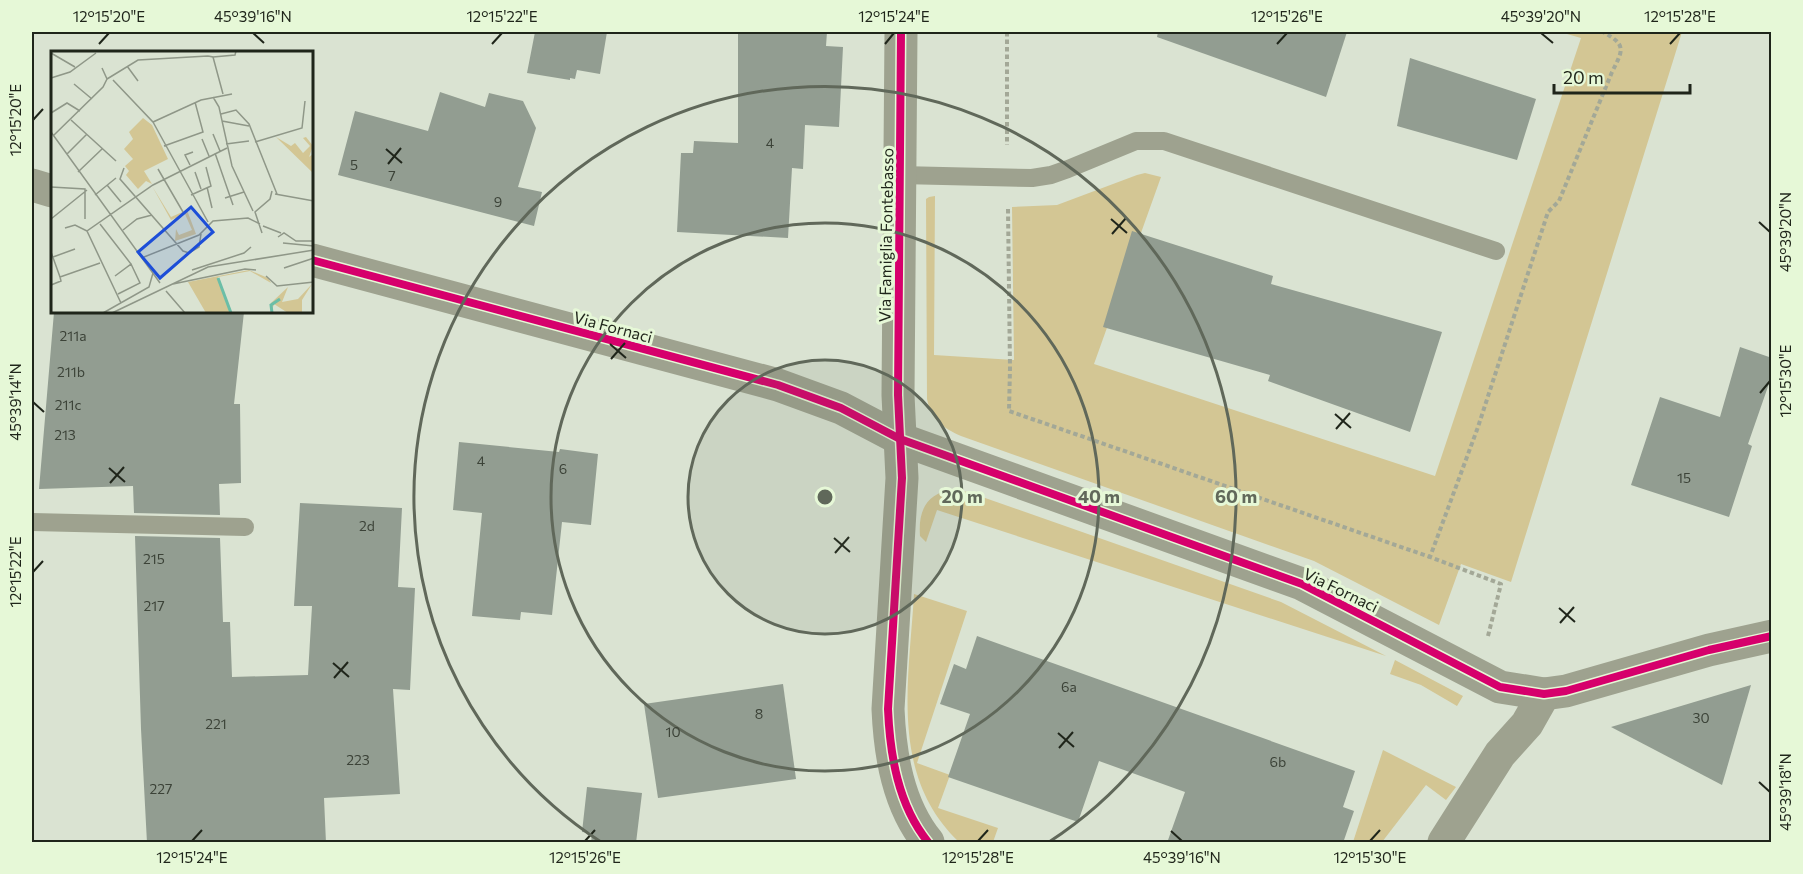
<svg xmlns="http://www.w3.org/2000/svg" width="1803" height="874" viewBox="0 0 1803 874" font-family="Commissioner,sans-serif">
<rect width="100%" height="100%" fill="#dae3d2"/>
<!-- green -->
<g fill="#d3c694">
<path d="M1560,32H1682L1511,582L1461,564L1439,625L1314,561L961,436C943,428 931,419 927,399L926,199L929,197L935,196L934,355L1014,360L1012,207L1057,205L1137,175L1145,173L1161,177L1094,364L1435,476L1581,38Z"/>
<path d="M954,490L968,492L1281,602L1386,656L937,510L926,542L920,536C918,510 927,492 954,490Z"/>
<path d="M914,594L967,611L917,763L950,775L938,808L998,828L993,842H959C889,775 909,681 914,594Z"/>
<path d="M1395,660L1463,696L1457,706L1421,685L1390,674Z"/>
<path d="M1383,750L1456,787L1446,800L1426,785L1382,842H1353Z"/>
</g>
<!-- building -->
<g fill="#929d91">
<path d="M535,32H607L600,74L577,70L575,79L570,78V80L527,73Z"/>
<path d="M738,32H827L826,46L843,47L839,127L805,125L803,169L792,168L788,238L677,232L681,153H693L694,141L738,143Z"/>
<path d="M1158,32H1347L1326,97L1157,37Z"/>
<path d="M1410,58L1536,99L1517,160L1397,126Z"/>
<path d="M440,92L485,107L489,93L523,101L536,128L518,187L542,192L534,226L338,175L355,111L428,131Z"/>
<path d="M1132,231L1273,276L1271,284L1442,332L1410,432L1268,381L1270,375L1103,327Z"/>
<path d="M54,312H244L234,404H240L241,483L219,484L220,515L134,513L133,486L39,489Z"/>
<path d="M1740,347L1772,358V375L1748,444L1752,446L1729,517L1631,485L1660,397L1720,417Z"/>
<path d="M459,442L559,452L560,449L598,454L591,525L562,522L552,615L521,612L520,620L472,616L482,513L453,510Z"/>
<path d="M300,503L402,508L398,587L415,588L410,690L393,689L400,794L324,798L326,843H147L141,729L135,536L220,538L223,622H230L232,677L308,675L312,606H294Z"/>
<path d="M977,636L1355,771L1343,807L1354,811L1343,843H1167L1185,792L1099,761L1078,822L948,777L970,714L940,704L954,664L966,669Z"/>
<path d="M783,684L796,779L658,798L644,704Z"/>
<path d="M1751,685L1722,785L1611,727Z"/>
<path d="M587,787L642,793L636,843H591L592,833L582,832Z"/>
</g>
<g fill="none" stroke-linecap="round" stroke-linejoin="round">
<!-- path -->
<g stroke="#a3a897" stroke-width="4" stroke-dasharray="4.5 3" stroke-linecap="butt">
<path d="M1007,32V145"/>
<path d="M1008,209L1010,368L1009,411L1430,557"/>
<path d="M1488,636L1501,584L1430,557L1478,427L1548,212L1559,201L1612,72C1623,50 1627,45 1603,32"/>
</g>
<!-- lane -->
<g stroke="#9ea28f" stroke-width="18">
<path d="M900,175L1032,178L1051,175L1068,169L1136,141H1164L1496,251"/>
<path d="M32,522L245,527"/>
</g>
<!-- street -->
<g stroke="#9ea28f" stroke-width="33">
<path d="M901,32L898,395L902,478L888,709C890,755 898,805 928,842"/>
<path d="M32,185L52,191"/>
<path d="M312,260L778,385L841,408L900,439L1302,584L1500,687L1544,694L1566,691L1709,650L1772,636"/>
<path d="M1444,842L1500,754L1527,724L1544,694"/>
</g>
<!-- cycleway casing -->
<g stroke="#e6f8d7" stroke-width="11">
<g id="cycleway">
<path d="M901,32L898,395L902,478L888,709C890,755 898,805 928,842"/>
<path d="M312,260L778,385L841,408L900,439L1302,584L1500,687L1544,694L1566,691L1709,650L1772,636"/>
</g>
</g>
<!-- cycleway -->
<use href="#cycleway" stroke="#d6006c" stroke-width="8"/>
</g>
<!-- ticks -->
<path fill="none" stroke="#1f251a" stroke-width="2" d="M253,33L264,43M1541,33L1553,43M99,44L109,33M492,44L502,33M885,44L894,33M1277,44L1287,33M1670,44L1680,33M33,120L43,109M386,149L402,163M388,164L401,148M1111,219L1127,233M1759,222L1770,232M1112,234L1126,218M610,344L626,358M611,359L625,343M1760,393L1770,381M33,402L44,412M1335,414L1351,428M1336,429L1350,413M109,468L125,482M110,483L124,467M834,538L850,552M835,553L849,537M33,572L43,561M1559,608L1575,622M1560,623L1574,607M333,663L349,677M334,678L348,662M1058,733L1074,747M1059,748L1073,732M1759,782L1770,792M1171,831L1182,841M192,841L202,830M585,841L595,830M978,841L988,830M1370,841L1380,830"/>
<!-- distance rings -->
<circle cx="825" cy="497" r="137" fill="#60685a" fill-opacity=".12"/>
<g fill="none" stroke="#60685a" stroke-width="3">
<circle cx="825" cy="497" r="137"/>
<circle cx="825" cy="497" r="274"/>
<path d="M601 842A411 411 0 1 1 1049 842"/>
</g>
<g text-anchor="middle" stroke-width="6" stroke-linejoin="round" paint-order="stroke">
<!-- number labels -->
<g font-size="14" fill="#3c4338">
<text x="770" y="148">4</text>
<text x="354" y="170">5</text>
<text x="392" y="181">7</text>
<text x="498" y="207">9</text>
<text x="73" y="341">211a</text>
<text x="71" y="377">211b</text>
<text x="68" y="410">211c</text>
<text x="65" y="440">213</text>
<text x="481" y="466">4</text>
<text x="563" y="474">6</text>
<text x="1684" y="483">15</text>
<text x="367" y="531">2d</text>
<text x="154" y="564">215</text>
<text x="154" y="611">217</text>
<text x="1069" y="692">6a</text>
<text x="759" y="719">8</text>
<text x="1701" y="723">30</text>
<text x="216" y="729">221</text>
<text x="673" y="737">10</text>
<text x="358" y="765">223</text>
<text x="1278" y="767">6b</text>
<text x="161" y="794">227</text>
</g>
<!-- street labels -->
<g font-size="16" fill="#1f251a" stroke="#e6f8d7">
<text transform="translate(886 235) rotate(-89)" y="6">Via Famiglia Fontebasso</text>
<text transform="translate(613 327) rotate(15)" y="6">Via Fornaci</text>
<text transform="translate(1341 590) rotate(26)" y="6">Via Fornaci</text>
</g>
</g>
<!-- overview -->
<g transform="translate(51 51)">
<rect width="262" height="262" fill="#dae3d2"/>
<path d="M92,67L101,74L117,108L93,120L101,133L95,130L87,138L75,124L78,120L74,115L82,108L73,98L82,88L78,81ZM225,86L240,95L244,92L252,102L259,95L252,87L255,86L262,95L258,106L262,103V122ZM101,135L120,166L136,159L145,183L124,190L125,178L128,184L141,179L134,163L120,169ZM198,219L217,227L220,232L199,220L167,226L181,262H155L137,231ZM261,233L251,249V262H237L223,253L220,262V252L237,236L231,251L247,248Z" fill="#d3c694"/>
<path fill="none" stroke="#6bbea7" stroke-width="3" d="M167,227L180,262M221,262L220,254L229,248"/>
<path fill="none" stroke="#8f9788" stroke-width="1.5" d="M0,2L24,16M157,5L162,6L172,43M162,6L184,4L185,0M76,15L87,30M0,27L19,21L45,2M56,28L87,9L157,5M62,29L102,71L150,49L181,43M23,33L41,48M162,46L168,56L181,115L202,160M0,62L16,52L29,60M170,63L185,59L198,73L226,143M20,69L65,110M171,70L198,75M102,71L157,171M0,81L109,232M162,83L169,100M3,84L52,36L56,28L51,17M151,88L158,105M204,91L251,77L254,50M175,93L198,90M113,95L152,81L144,51M164,102L182,154M16,103L36,83M139,114L134,104L142,101M73,117L69,128L132,200L138,202L148,196L150,183M107,118L132,161M27,121L51,98M144,121L150,138M56,134L70,151M0,136L34,138V168M156,136L161,157M224,143L263,150M44,144L65,127M140,144L160,135L155,116M174,147L193,141M0,168L36,139M49,173L80,213L64,225M212,175L230,182M14,177L24,174L36,180M72,179L86,168L101,164M211,182L204,161L219,148L221,140M227,186L233,182L245,190H263M232,192L263,195M0,201L9,226M2,206L24,198M93,206L148,184L162,170L197,167L209,173M233,217L263,207M141,219L193,202L200,196M215,225L226,235L263,231M122,233L194,218L205,219M0,234L10,230L9,226L49,212M115,240L134,262M67,243L89,232L80,213M70,252L36,180L102,134L176,97M52,262L98,236L102,222M61,262L157,216L263,199"/>
<path fill="#1d4ed8" fill-opacity="0.15" stroke="#1d4ed8" stroke-width="3" d="M140,156L162,181L109,227L87,201Z"/>
<rect width="262" height="262" fill="none" stroke="#1f251a" stroke-width="3"/>
</g>
<circle cx="825" cy="497" r="9" fill="#60685a" stroke="#e6f8d7" stroke-width="3"/>
<g font-size="18" text-anchor="middle" font-weight="bold" fill="#60685a" stroke="#e6f8d7" stroke-width="6" stroke-linejoin="round" paint-order="stroke">
<text x="962" y="503">20 m</text>
<text x="1099" y="503">40 m</text>
<text x="1236" y="503">60 m</text>
</g>
<!-- border -->
<rect width="1803" height="874" fill="none" stroke="#e6f8d7" stroke-width="66"/>
<!-- scale -->
<path d="M1554 84v9h136v-9" fill="none" stroke="#1f251a" stroke-width="3"/>
<text x="1563" y="84" font-size="18" fill="#1f251a" stroke="#e6f8d7" stroke-width="4.5" paint-order="stroke">20 m</text>
<rect x="33" y="33" width="1737" height="808" fill="none" stroke="#1f251a" stroke-width="2"/>
<g font-size="15" text-anchor="middle" fill="#1f251a">
<text x="109" y="22">12°15'20"E</text>
<text x="253" y="22">45°39'16"N</text>
<text x="502" y="22">12°15'22"E</text>
<text x="894" y="22">12°15'24"E</text>
<text x="1287" y="22">12°15'26"E</text>
<text x="1541" y="22">45°39'20"N</text>
<text x="1680" y="22">12°15'28"E</text>
<text transform="translate(16 120) rotate(-90)" y="5">12°15'20"E</text>
<text transform="translate(1786 232) rotate(-90)" y="5">45°39'20"N</text>
<text transform="translate(1786 381) rotate(-90)" y="5">12°15'30"E</text>
<text transform="translate(16 402) rotate(-90)" y="5">45°39'14"N</text>
<text transform="translate(16 572) rotate(-90)" y="5">12°15'22"E</text>
<text transform="translate(1786 792) rotate(-90)" y="5">45°39'18"N</text>
<text x="192" y="863">12°15'24"E</text>
<text x="585" y="863">12°15'26"E</text>
<text x="978" y="863">12°15'28"E</text>
<text x="1182" y="863">45°39'16"N</text>
<text x="1370" y="863">12°15'30"E</text>
</g>
</svg>
